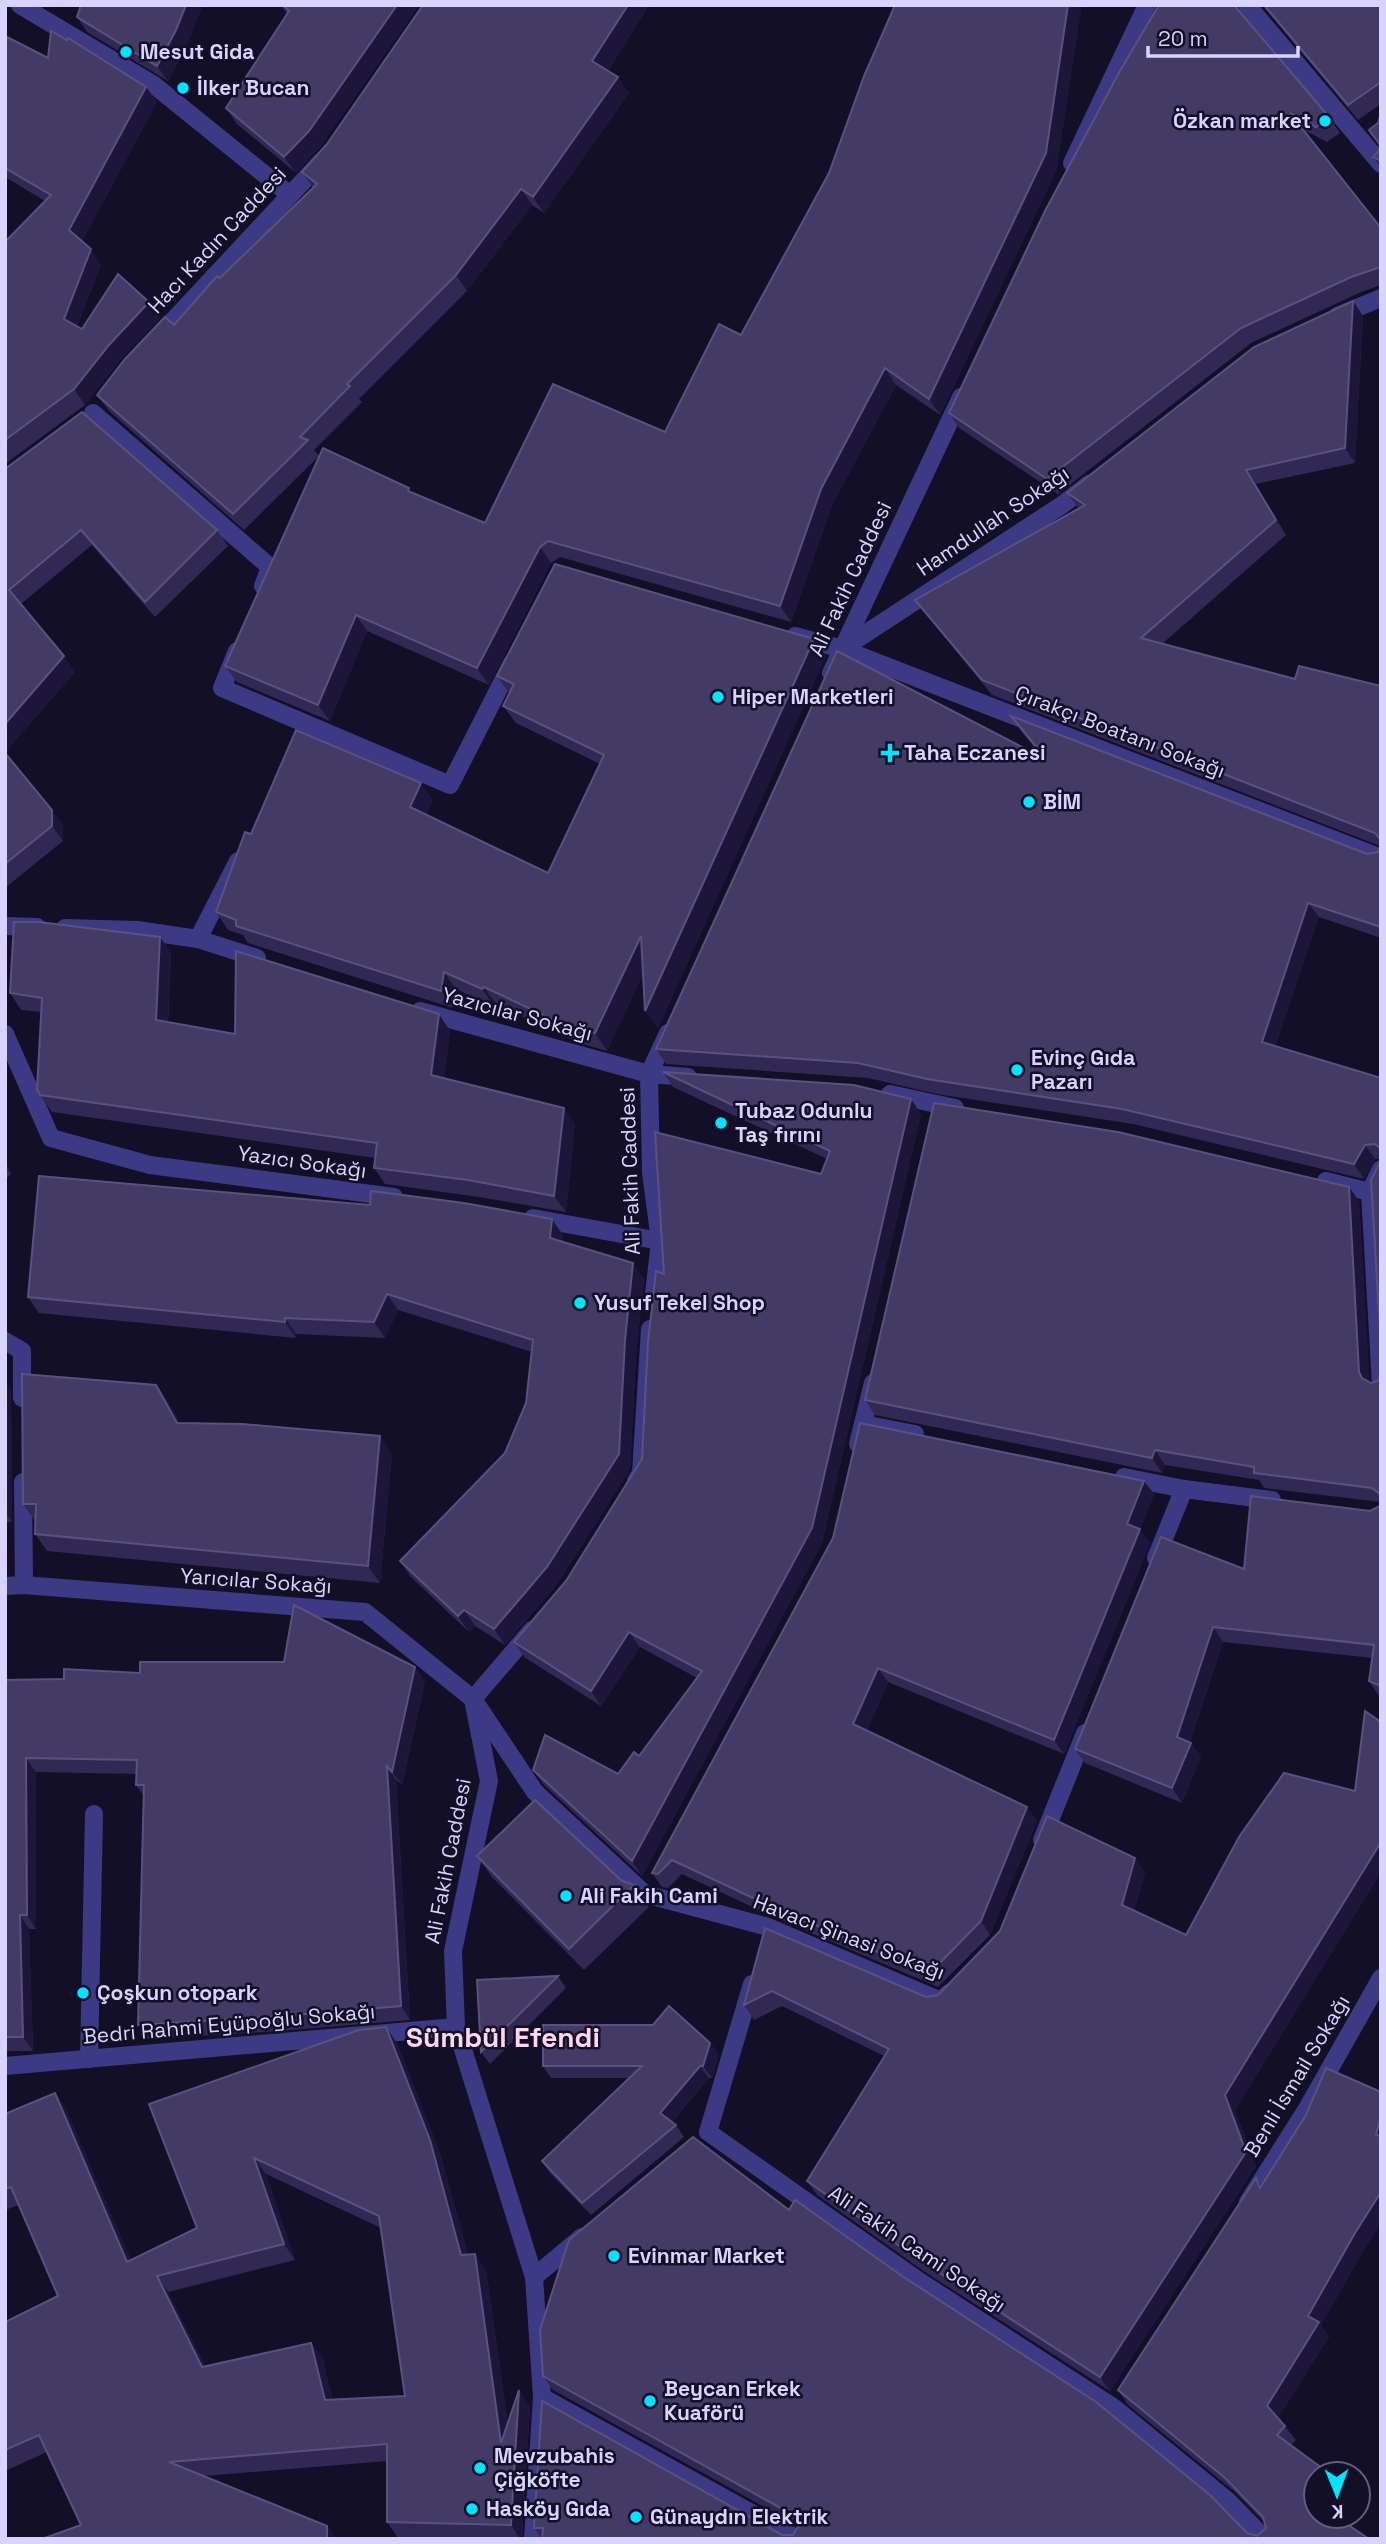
<svg xmlns="http://www.w3.org/2000/svg" width="1386" height="2544" viewBox="0 0 1386 2544" font-family="'Space Grotesk',sans-serif">
<rect width="100%" height="100%" fill="#130f26"/>
<g fill="none" stroke-linecap="round" stroke-linejoin="round">
<!-- minor -->
<g stroke="#3d3a85" stroke-width="18">
<path d="M20,5L154,85L290,195"/>
<path d="M1247,5L1381,164"/>
<path d="M1072,163L1147,5"/>
<path d="M1337,316L1381,298"/>
<path d="M156,339L321,162"/>
<path d="M93,413L270,567L263,586"/>
<path d="M795,636L842,649L1381,858"/>
<path d="M842,649L1062,505L1089,484"/>
<path d="M237,651L222,688L450,785L512,663"/>
<path d="M831,673L961,397"/>
<path d="M5,926L37,927"/>
<path d="M65,928L137,930L198,939L257,958"/>
<path d="M198,939L238,861"/>
<path d="M420,1011L649,1074L688,1077"/>
<path d="M5,1034L51,1138L150,1165L394,1197"/>
<path d="M890,1094L955,1108"/>
<path d="M1381,1169L1370,1192L1381,1386"/>
<path d="M1326,1181L1370,1192"/>
<path d="M533,1218L660,1241"/>
<path d="M654,1294L660,1241L651,1172L649,1074L668,1033"/>
<path d="M5,1341L22,1351V1398"/>
<path d="M863,1424L915,1434"/>
<path d="M858,1444L873,1383"/>
<path d="M1124,1477L1184,1489L1272,1500"/>
<path d="M636,1481L641,1473L650,1329"/>
<path d="M23,1482L24,1585"/>
<path d="M1156,1558L1184,1489"/>
<path d="M5,1586L24,1585L365,1612L473,1699L535,1792L645,1894L768,1927L941,2001L949,1993"/>
<path d="M532,1630L473,1699L489,1781L453,1951L456,2027L534,2277L542,2397L533,2539"/>
<path d="M1042,1840L1085,1733"/>
<path d="M752,1984L708,2132L919,2281L1113,2407L1228,2501L1265,2539"/>
<path d="M89,2059L94,1814"/>
<path d="M5,2066L456,2027"/>
<path d="M1248,2202L1308,2107L1381,1978"/>
<path d="M534,2277L582,2237"/>
<path d="M542,2397L798,2539"/>
</g>
</g>
<!-- wall -->
<g fill="#312854" fill-rule="evenodd">
<path d="M281,5H419L320,147L296,173L237,124L226,108L287,14Z"/>
<path d="M649,5L608,71L629,93L544,213L532,205L467,291L359,399L362,402L314,450L319,456L244,530L109,411L97,395L174,325L220,278L313,188L302,172Z"/>
<path d="M1237,5L1238,9L1330,118L1340,133L1327,142L1302,129L1381,228V285L1361,292L1251,343L1058,494L959,428L949,413Z"/>
<path d="M1262,5H1381V104L1358,120Z"/>
<path d="M77,17L187,46L168,81L87,32Z"/>
<path d="M5,36L48,58L146,87L157,102L82,241L101,265L77,326L82,329L149,302L160,318L120,360L85,405L5,464V242L45,201L5,177Z"/>
<path d="M1381,114V167L1373,157L1379,151L1380,145L1378,123Z"/>
<path d="M1057,169L940,415L896,385L832,505L791,622L560,557L551,563L489,685L367,631L330,721L237,682L225,666L412,492L485,523L665,432L741,335L829,173Z"/>
<path d="M1353,301L1363,316L1355,463L1256,484L1286,535L1162,644L1295,679L1381,686V938L1319,917L1275,1046L1381,1078V1159H1375L1364,1179L1133,1124L937,1094L868,1078L666,1064L656,1049L1044,759L1021,731L1011,716L1367,854L1378,852L1380,846L992,695L926,614L915,600L1079,509L1067,493Z"/>
<path d="M5,469L217,530L228,546L155,617L92,545L21,604L75,672L5,752Z"/>
<path d="M814,639L826,656L658,1028L645,1011L643,974L607,1051L579,1043L496,1004L494,1006L456,989L453,1008L248,943L243,935L228,930L216,912L251,834L433,800L426,815L548,873L600,764L516,723L503,706L509,693L497,676Z"/>
<path d="M5,753L63,825V841L5,888Z"/>
<path d="M160,937L171,953L168,1022L235,1034L450,1031L444,1078L575,1124L566,1212L479,1197L385,1184L374,1168L375,1158L52,1112L40,1095L41,1012L21,1010L10,993Z"/>
<path d="M663,1072L921,1114L822,1543L642,1876L544,1785L533,1770L618,1774L639,1756L697,1678L640,1647L601,1706L524,1657L514,1642L566,1581L642,1459L664,1274L821,1174L827,1159L673,1087Z"/>
<path d="M5,1159L11,1174L5,1180Z"/>
<path d="M1349,1187L1359,1201L1369,1382L1371,1383L1378,1381L1381,1374V1697L1379,1696L1369,1681L1372,1658L1223,1642L1190,1742L1201,1757L1182,1803L1085,1763L1075,1749L1244,1569L1370,1511L1380,1506L1381,1502L1264,1488L1259,1480L1165,1465L1162,1473L875,1415L865,1400Z"/>
<path d="M563,1235L562,1242L644,1279L636,1355L630,1469L558,1583L505,1645L475,1626L469,1632L411,1577L400,1561L505,1453L526,1403L532,1352L398,1310L385,1338L296,1334V1338L39,1313L28,1297Z"/>
<path d="M5,1381L11,1390L12,1522H5Z"/>
<path d="M156,1385L168,1402L180,1423L392,1454L380,1583L47,1551L35,1534V1521L23,1504Z"/>
<path d="M1144,1481L1154,1494L1140,1530L1150,1543L1064,1754L888,1682L867,1730L1027,1807L1037,1821L990,1935L938,1987L776,1918L682,1874L668,1888L662,1887L652,1873L833,1538Z"/>
<path d="M140,1673L425,1681L402,1785L396,1780L410,2020L279,2031L148,2039L138,2025L144,1796L136,1785L137,1774L36,1772V1929H29L33,2051H5V1680L64,1679Z"/>
<path d="M1381,1722V1872L1235,2110L1256,2166L1110,2391L925,2272L817,2195L807,2181L884,2056L782,2006L754,2020L744,2005L765,1928L926,1997L938,1995L1145,1872L1134,1911L1186,1935L1355,1791Z"/>
<path d="M477,1856L622,1881L634,1885L649,1907L584,1970L492,1877Z"/>
<path d="M558,1976L566,1988L490,2064L481,2052Z"/>
<path d="M397,2043L441,2156L468,2254L486,2270L508,2424L530,2406L522,2539L398,2538L387,2522V2461L204,2476L327,2526L336,2539H42L81,2525L47,2452L5,2471V2322L58,2296L19,2205L5,2210V2114L55,2093L66,2109L131,2260L197,2228L149,2104ZM266,2174L381,2228L405,2396L332,2399L323,2359L311,2343L205,2366L168,2292L295,2260Z"/>
<path d="M710,2043L719,2055L712,2078H709L672,2122L676,2125L684,2137L591,2215L550,2173L542,2161L630,2078H551L543,2066Z"/>
<path d="M1381,2092V2223L1365,2248L1321,2325L1329,2337L1278,2418L1296,2440L1291,2445L1336,2517L1369,2539H542L534,2528L793,2535L799,2526L553,2390L543,2376L789,2210L1247,2533L1257,2536L1266,2528L1264,2522L1235,2492L1128,2405L1118,2390L1256,2178L1262,2186Z"/>
</g>
<!-- shaded-wall -->
<g fill="#1d163a">
<path d="M186,5H203L187,46L168,81L157,66Z"/>
<path d="M397,5H419L320,147L296,173L284,157Z"/>
<path d="M628,5H649L604,77L592,61Z"/>
<path d="M1068,5H1082L1057,169L940,415L929,399Z"/>
<path d="M618,77L629,93L544,213L533,197Z"/>
<path d="M146,87L157,102L80,245L69,230Z"/>
<path d="M521,189L532,205L467,291L456,275Z"/>
<path d="M91,249L101,265L74,334L64,319Z"/>
<path d="M1353,301L1363,316L1355,463L1345,448Z"/>
<path d="M149,302L160,318L120,360L85,405L74,389L109,345Z"/>
<path d="M885,368L896,385L832,505L791,622L780,606L821,489Z"/>
<path d="M1246,470L1256,484L1286,535L1276,520Z"/>
<path d="M540,547L551,563L489,685L477,668Z"/>
<path d="M356,615L367,631L330,721L318,705Z"/>
<path d="M814,639L826,656L658,1028L645,1011Z"/>
<path d="M64,656L75,672L5,752V724Z"/>
<path d="M421,783L433,800L422,825L410,807Z"/>
<path d="M52,810L63,825V841L52,826Z"/>
<path d="M1308,903L1319,917L1272,1057L1262,1042Z"/>
<path d="M641,936L653,953L607,1051L595,1033Z"/>
<path d="M160,937L171,953L167,1037L156,1020Z"/>
<path d="M444,972L456,989L453,1008L441,991Z"/>
<path d="M484,987L496,1004L494,1006L482,989Z"/>
<path d="M439,1014L450,1031L443,1091L431,1075Z"/>
<path d="M911,1099L921,1114L822,1543L642,1876L632,1861Z"/>
<path d="M564,1108L575,1124L566,1212L554,1196Z"/>
<path d="M1365,1145L1375,1159L1364,1179L1354,1164Z"/>
<path d="M5,1159L11,1174L5,1166Z"/>
<path d="M1349,1187L1359,1201L1370,1387L1362,1378L1359,1372Z"/>
<path d="M552,1219L563,1235L561,1254L550,1238Z"/>
<path d="M633,1263L644,1279L636,1355L630,1469L558,1583L505,1645L494,1629L625,1340Z"/>
<path d="M387,1294L398,1310L385,1338L374,1322Z"/>
<path d="M285,1318L296,1334V1338L285,1322Z"/>
<path d="M5,1381L11,1390L12,1522L5,1512Z"/>
<path d="M156,1385L168,1402L189,1440L177,1423Z"/>
<path d="M380,1436L392,1454L380,1583L368,1566Z"/>
<path d="M1155,1450L1165,1465L1162,1473L1152,1458Z"/>
<path d="M1144,1481L1154,1494L1140,1530L1150,1543L1064,1754L1054,1740L1127,1524Z"/>
<path d="M464,1610L475,1626L469,1632L458,1616Z"/>
<path d="M1213,1627L1223,1642L1187,1752L1177,1737Z"/>
<path d="M629,1632L640,1647L601,1706L591,1691Z"/>
<path d="M415,1667L425,1681L402,1785L392,1772Z"/>
<path d="M878,1668L888,1682L863,1738L853,1724Z"/>
<path d="M1191,1743L1201,1757L1182,1803L1172,1788Z"/>
<path d="M26,1758L36,1772V1929L27,1915Z"/>
<path d="M387,1766L396,1780L410,2020L401,2006Z"/>
<path d="M1027,1807L1037,1821L990,1935L981,1921Z"/>
<path d="M1381,1842V1872L1235,2110L1256,2166L1110,2391L1100,2377L1225,2095Z"/>
<path d="M1135,1858L1145,1872L1132,1920L1122,1905Z"/>
<path d="M20,1915L29,1929L33,2051L23,2037Z"/>
<path d="M386,2027L397,2043L441,2156L473,2271L461,2255Z"/>
<path d="M710,2043L719,2055L712,2078L703,2066Z"/>
<path d="M700,2066L709,2078L669,2125L660,2113Z"/>
<path d="M55,2093L66,2109L139,2278L127,2262Z"/>
<path d="M1381,2116V2142L1376,2135Z"/>
<path d="M254,2158L266,2174L295,2260L284,2244Z"/>
<path d="M1381,2192V2223L1365,2248L1321,2325L1329,2337L1277,2420L1267,2406L1308,2316L1355,2233Z"/>
<path d="M475,2254L486,2270L513,2459L501,2443Z"/>
<path d="M157,2276L168,2292L213,2383L202,2367Z"/>
<path d="M311,2343L323,2359L337,2416L325,2400Z"/>
<path d="M519,2390L530,2406L522,2539H520L511,2525Z"/>
<path d="M327,2526L336,2539H327Z"/>
</g>
<!-- building -->
<g fill="#433a66" stroke="#5a527e" stroke-width="2" fill-rule="evenodd">
<path d="M81,5H186L176,30L157,66L77,17Z"/>
<path d="M283,5H397L309,131L284,157L226,108L289,11Z"/>
<path d="M423,5H628L592,61L618,77L533,197L521,189L456,275L347,384L350,386L300,437L308,440L233,514L97,395L125,359L165,317L174,325L217,276L220,278L317,184L302,172L327,144Z"/>
<path d="M895,5H1068L1046,153L929,399L885,368L821,489L780,606L548,541L540,547L477,668L356,615L318,705L225,666L323,448L409,488L408,491L485,523L553,384L665,432L719,324L741,335L829,173L864,76Z"/>
<path d="M1159,5H1234L1330,118L1316,127L1290,113L1381,228V267L1351,277L1241,328L1047,479L949,413L1045,211L1120,71Z"/>
<path d="M1264,5H1381V82L1348,105Z"/>
<path d="M51,31L67,40L68,38L146,87L69,230L91,249L64,319L82,329L118,274L149,302L109,345L74,389L5,440V242L51,195L5,168V36L48,58Z"/>
<path d="M1381,114V161L1373,157L1379,151L1380,145L1369,130L1378,123Z"/>
<path d="M1353,301L1345,448L1246,470L1276,520L1141,638L1295,679L1299,666L1381,686V840L1375,833L982,680L915,600L1085,505L1067,493L1254,347Z"/>
<path d="M82,412L217,530L145,602L81,530L9,590L64,656L5,724V469Z"/>
<path d="M555,564L814,639L645,1011L641,936L595,1033L567,1026L484,987L482,989L444,972L441,991L236,926V920L216,912L245,832L251,834L296,730L421,783L410,807L548,873L604,755L503,706L514,684L497,676Z"/>
<path d="M837,651L1047,760L1011,716L1367,854L1378,852L1381,845V927L1308,903L1262,1042L1381,1078V1155L1380,1148L1375,1144L1365,1145L1354,1164L1122,1109L927,1079L858,1063L656,1049Z"/>
<path d="M5,753L52,810V826L5,864Z"/>
<path d="M14,922H39L160,937L156,1020L235,1034L236,951L439,1014L431,1075L564,1108L554,1196L468,1180L374,1168L377,1143L40,1095L37,1089L42,998L10,993Z"/>
<path d="M663,1072L854,1085L911,1099L812,1528L632,1861L533,1770L545,1735L618,1774L634,1752L639,1756L702,1671L629,1632L591,1691L514,1642L566,1581L642,1459L648,1342L656,1271L664,1274L655,1132L821,1174L830,1151Z"/>
<path d="M934,1103L1118,1132L1349,1187L1359,1372L1362,1378L1371,1383L1378,1381L1381,1374V1495L1372,1488L1254,1473V1467L1155,1450L1152,1458L865,1400Z"/>
<path d="M1381,1160V1346L1371,1180Z"/>
<path d="M39,1176L370,1205L371,1191L464,1203L552,1219L550,1238L633,1263L625,1340L619,1454L547,1567L494,1629L464,1610L458,1616L400,1561L505,1453L526,1403L533,1340L387,1294L374,1322L285,1318V1322L28,1297Z"/>
<path d="M22,1374L156,1385L177,1423L242,1424L380,1436L368,1566L35,1534L36,1504H23Z"/>
<path d="M860,1423L1144,1481L1127,1524L1140,1529L1054,1740L878,1668L853,1724L1027,1807L981,1921L929,1974L766,1904L672,1860L658,1874L652,1873L833,1538Z"/>
<path d="M1251,1496L1370,1511L1380,1506L1381,1502V1686L1369,1681L1374,1645L1213,1627L1177,1737L1191,1743L1172,1788L1075,1749L1161,1537L1244,1569Z"/>
<path d="M294,1605L415,1667L392,1772L387,1766L401,2006L269,2017L138,2025L144,1785H136L137,1760L26,1758L27,1915H20L23,2037H5V1680L64,1679V1669L140,1673V1662H284Z"/>
<path d="M1365,1711L1381,1722V1842L1225,2095L1246,2152L1100,2377L915,2257L807,2181L889,2049L772,1991L744,2005L765,1928L926,1997L938,1995L1000,1931L1047,1816L1135,1858L1122,1905L1186,1935L1239,1837L1284,1773L1355,1791Z"/>
<path d="M535,1800L622,1881L634,1885L569,1949L477,1856Z"/>
<path d="M558,1976L481,2052L477,1980Z"/>
<path d="M669,2006L710,2043L703,2066H700L660,2113L676,2125L582,2203L542,2161L642,2066H543V2025H653Z"/>
<path d="M386,2027L430,2140L461,2255L475,2254L501,2443L519,2390L511,2525L387,2522V2444L169,2462L327,2526V2539H42L81,2525L39,2435L5,2450V2322L58,2296L11,2187L5,2189V2114L55,2093L127,2262L197,2228L149,2104L359,2030ZM254,2158L379,2216L405,2396L325,2400L311,2343L202,2367L157,2276L284,2244Z"/>
<path d="M1326,2068L1381,2092V2116L1376,2135L1381,2136V2192L1355,2233L1308,2316L1319,2322L1267,2406L1285,2426L1277,2435L1330,2474H1316V2516H1335L1369,2539H542L543,2528H534L542,2401L782,2535H793L799,2525L793,2515L543,2376L540,2330L569,2240L693,2137L789,2210L795,2200L902,2276L1096,2402L1210,2495L1247,2533L1257,2536L1266,2528L1263,2517L1225,2478L1118,2390L1256,2178L1260,2188L1306,2115Z"/>
</g>
<!-- markers -->
<g fill="#00e5ff" stroke="#130f26" stroke-width="2.5">
<circle cx="126" cy="52" r="7"/>
<circle cx="183" cy="88" r="7"/>
<circle cx="1325" cy="121" r="7"/>
<circle cx="718" cy="697" r="7"/>
<path d="M886.5 742.5h7v7h7v7h-7v7h-7v-7h-7v-7h7z"/>
<circle cx="1029" cy="802" r="7"/>
<circle cx="1017" cy="1070" r="7"/>
<circle cx="721" cy="1123" r="7"/>
<circle cx="580" cy="1303" r="7"/>
<circle cx="566" cy="1896" r="7"/>
<circle cx="83" cy="1993" r="7"/>
<circle cx="614" cy="2256" r="7"/>
<circle cx="650" cy="2401" r="7"/>
<circle cx="480" cy="2468" r="7"/>
<circle cx="472" cy="2509" r="7"/>
<circle cx="636" cy="2517" r="7"/>
</g>
<g text-anchor="middle" stroke-width="5" stroke-linejoin="round" paint-order="stroke">
<!-- poi labels -->
<g font-size="21" font-weight="bold" fill="#d9d4ff" stroke="#130f26" text-anchor="start">
<text x="140" y="59">Mesut Gida</text>
<text x="197" y="95">İlker Bucan</text>
<text x="1311" y="128" text-anchor="end">Özkan market</text>
<text x="732" y="704">Hiper Marketleri</text>
<text x="904" y="760">Taha Eczanesi</text>
<text x="1043" y="809">BİM</text>
<text x="1031" y="1065">Evinç Gıda<tspan x="1031" dy="24">Pazarı</tspan></text>
<text x="735" y="1118">Tubaz Odunlu<tspan x="735" dy="24">Taş fırını</tspan></text>
<text x="594" y="1310">Yusuf Tekel Shop</text>
<text x="580" y="1903">Ali Fakih Cami</text>
<text x="97" y="2000">Çoşkun otopark</text>
<text x="628" y="2263">Evinmar Market</text>
<text x="664" y="2396">Beycan Erkek<tspan x="664" dy="24">Kuaförü</tspan></text>
<text x="494" y="2463">Mevzubahis<tspan x="494" dy="24">Çiğköfte</tspan></text>
<text x="486" y="2516">Hasköy Gıda</text>
<text x="650" y="2524">Günaydın Elektrik</text>
</g>
<!-- street labels -->
<g font-size="21" fill="#d9d4ff" stroke="#130f26">
<text transform="translate(217 240) rotate(-47)" y="7">Hacı Kadın Caddesi</text>
<text transform="translate(993 521) rotate(-34)" y="7">Hamdullah Sokağı</text>
<text transform="translate(850 579) rotate(-65)" y="7">Ali Fakih Caddesi</text>
<text transform="translate(1120 732) rotate(21)" y="7">Çırakçı Boatanı Sokağı</text>
<text transform="translate(517 1014) rotate(15)" y="7">Yazıcılar Sokağı</text>
<text transform="translate(302 1162) rotate(8)" y="7">Yazıcı Sokağı</text>
<text transform="translate(630 1171) rotate(-92)" y="7">Ali Fakih Caddesi</text>
<text transform="translate(256 1581) rotate(4)" y="7">Yarıcılar Sokağı</text>
<text transform="translate(448 1861) rotate(-79)" y="7">Ali Fakih Caddesi</text>
<text transform="translate(849 1937) rotate(21)" y="7">Havacı Şinasi Sokağı</text>
<text transform="translate(229 2024) rotate(-5)" y="7">Bedri Rahmi Eyüpoğlu Sokağı</text>
<text transform="translate(1297 2076) rotate(-59)" y="7">Benli İsmail Sokağı</text>
<text transform="translate(917 2249) rotate(34)" y="7">Ali Fakih Cami Sokağı</text>
</g>
<!-- district labels -->
<g font-size="28" font-weight="bold" fill="#ffd6f0" stroke="#130f26">
<text x="503" y="2047">Sümbül Efendi</text>
</g>
</g>
<!-- border -->
<rect width="1386" height="2544" fill="none" stroke="#d9d4ff" stroke-width="14"/>
<!-- north arrow -->
<g transform="translate(1337 2495) rotate(179)"><circle r="33" fill="#130f26" stroke="#625e7d" stroke-width="2"/>
<path d="M0-5L12 26L0 18L-12 26Z" fill="#00e5ff"/>
<text y="-10" font-size="19" font-weight="bold" text-anchor="middle" fill="#d9d4ff">K</text>
</g>
<!-- scale -->
<path d="M1148 46v10h150v-10" fill="none" stroke="#d9d4ff" stroke-width="3.5"/>
<text x="1158" y="46" font-size="21" fill="#d9d4ff" stroke="#130f26" stroke-width="5" paint-order="stroke">20 m</text>
</svg>
